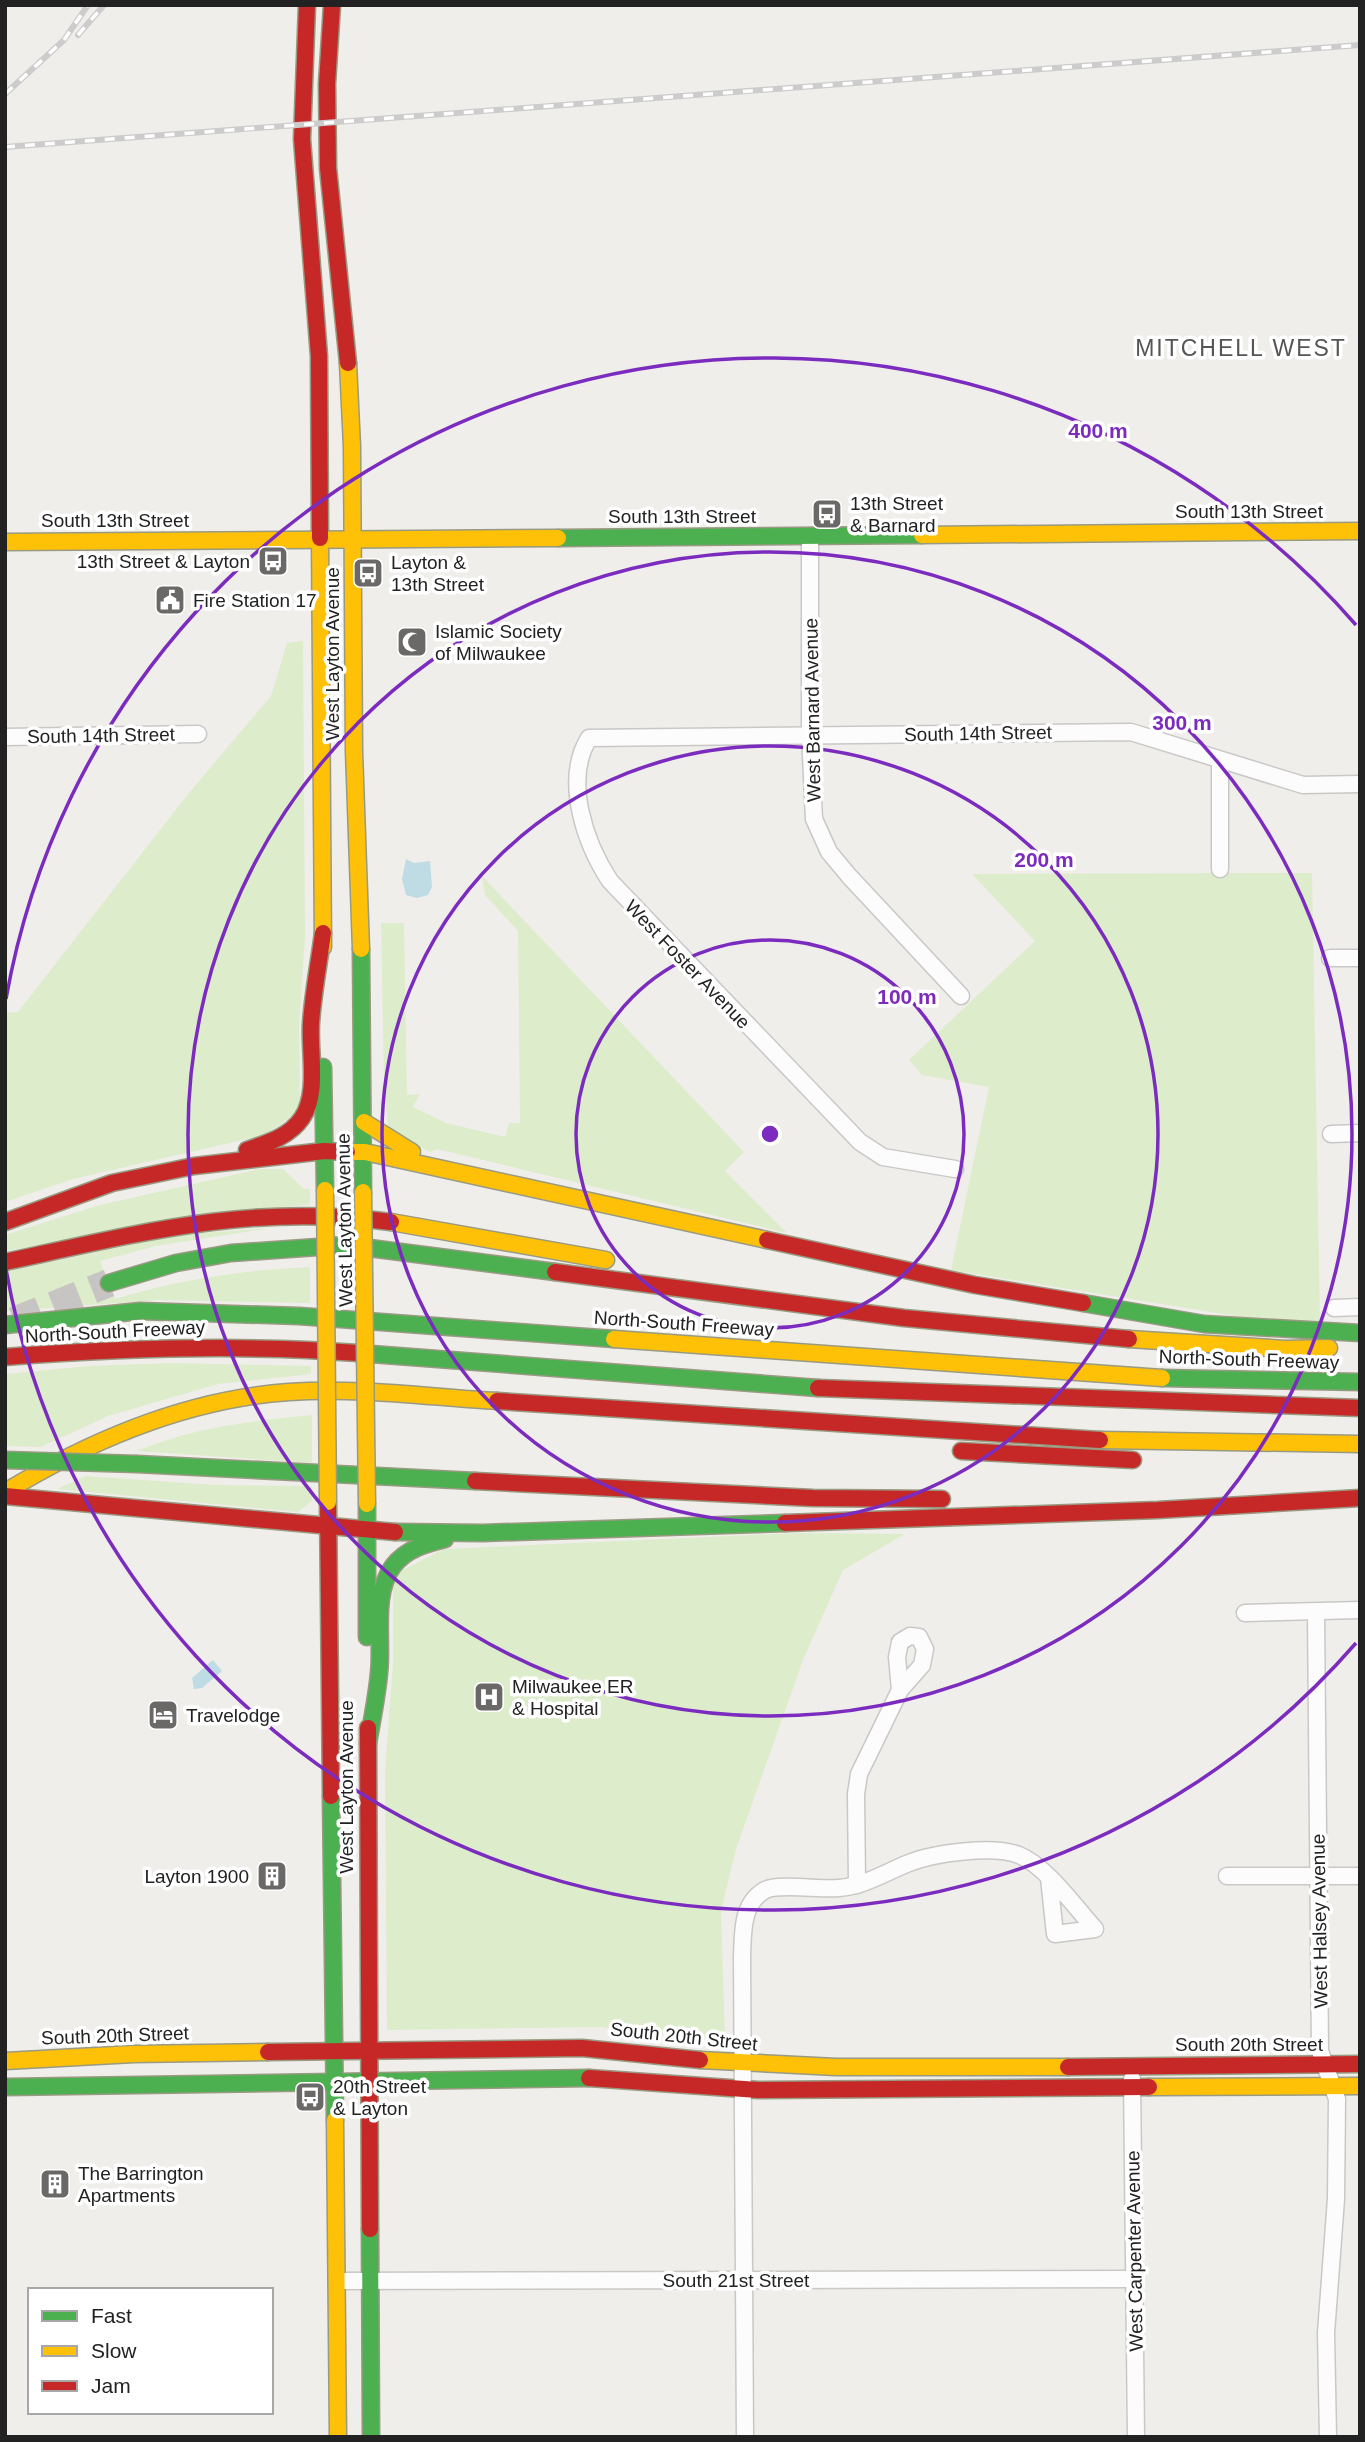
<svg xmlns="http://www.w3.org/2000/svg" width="1365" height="2442" viewBox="0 0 1365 2442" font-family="Arial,sans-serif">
<rect width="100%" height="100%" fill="#f0eeeb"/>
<!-- grass -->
<g fill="#ddeccb">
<path d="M303,641L305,938L299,1025L300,1110L265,1135L73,1179L5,1202V1013L18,1012L188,794L271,696L287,643Z"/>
<path d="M1312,873L1320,1321H1267L951,1270L989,1087L922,1075L909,1060L1035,941L972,874Z"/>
<path d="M482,876L744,1152L725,1171L787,1233L437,1149L430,1152L392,1132L388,1127L384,1079L381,923H404L407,1095L420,1094L413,1107L446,1123L505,1137L509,1123H520L518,931L485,895Z"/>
<path d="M259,1169H283L304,1189H310V1204L5,1251V1235L96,1206Z"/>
<path d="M271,1228L156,1246L100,1261L115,1299C180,1279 243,1270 310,1267V1303L160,1300L5,1311V1272L176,1235Z"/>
<path d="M171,1363L311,1366V1374L218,1384L108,1416L41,1447L5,1446V1374L89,1366Z"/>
<path d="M312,1415V1463L137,1451C193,1427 251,1421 312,1415Z"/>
<path d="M86,1476L215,1485L312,1486V1501L298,1512L57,1489Z"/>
<path d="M798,1533L905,1534L843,1570L803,1660L736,1849L721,1911L725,2040L601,2027L387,2030L385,1771L393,1663V1575L444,1549Z"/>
</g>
<!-- water -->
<g fill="#bfdbe3">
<path d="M406,859L414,863L430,861L432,887L428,895L417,898L406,895L402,879Z"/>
<path d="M213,1660L222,1671L202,1688L194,1689L192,1678Z"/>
</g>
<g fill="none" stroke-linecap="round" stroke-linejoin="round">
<!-- highway-tunnel -->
<path stroke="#c7c5c3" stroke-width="28" stroke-dasharray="28 14" stroke-linecap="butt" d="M14,1321L109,1283"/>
<!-- street casing -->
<g stroke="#c9c8c7" stroke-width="19">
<g id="street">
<path d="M810,536V735L814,819L829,852L849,876L961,996"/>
<path d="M5,737L198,734"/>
<path d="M1220,762V869"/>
<path d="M1330,958H1360"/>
<path d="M1331,1134L1360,1133"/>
<path d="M955,1169L883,1157L860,1142L610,881C585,843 563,780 589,738L1131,732L1303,785L1360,784"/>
<path d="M1334,1308L1360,1307"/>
<path d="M1316,1612L1320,2051L1337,2099L1336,2199L1326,2333L1328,2437"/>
<path d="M1245,1613L1360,1610"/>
<path d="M1227,1876H1360"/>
<path d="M857,1885L856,1794L859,1774L900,1690L922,1665L925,1649L919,1637L910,1636L900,1642L897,1657L900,1690"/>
<path d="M1132,2079L1136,2437"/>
<path d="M337,2281L1134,2279"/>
<path d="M745,2437L742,1957C743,1933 741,1904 765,1890C779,1883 822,1890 839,1888C865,1886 886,1872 909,1863C934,1853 993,1845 1019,1855C1046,1866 1075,1907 1095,1929L1055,1934L1049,1878"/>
</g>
</g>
<!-- fast casing -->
<g stroke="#999a82" stroke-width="19">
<g id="fast">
<path d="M558,538L922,535"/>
<path d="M361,949L363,1192"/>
<path d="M323,1067L325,1190"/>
<path d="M109,1283L176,1263L231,1253L346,1245L555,1272"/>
<path d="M1083,1303L1204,1324L1360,1333"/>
<path d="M5,1325L140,1311L299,1316L614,1339"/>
<path d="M358,1353L818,1388"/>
<path d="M1162,1378L1360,1382"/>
<path d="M137,1464L475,1481"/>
<path d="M367,1504V1637"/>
<path d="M395,1532L483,1533L785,1523"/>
<path d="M368,1743C372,1720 377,1696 379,1673C383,1640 372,1594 393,1566C406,1549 425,1544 445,1539"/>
<path d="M331,1796L335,2120"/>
<path d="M5,2087L589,2078"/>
<path d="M370,2229L371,2437"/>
</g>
</g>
<!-- slow casing -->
<g stroke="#999a82" stroke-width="19">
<g id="slow">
<path d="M348,363L352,447L354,751L361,949"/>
<path d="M922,535L1360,531"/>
<path d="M320,538L323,947"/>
<path d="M5,542L558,538"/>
<path d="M364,1122L412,1152"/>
<path d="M347,1152H365L767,1240"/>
<path d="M391,1222L606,1260"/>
<path d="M614,1339L1162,1378"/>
<path d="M1129,1339L1286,1349L1329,1348"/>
<path d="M1100,1440L1360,1444"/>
<path d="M5,1492C91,1440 187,1399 289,1392C358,1387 428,1397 497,1401"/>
<path d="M700,2060L836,2067H1068"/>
<path d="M5,2061L134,2054L268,2052"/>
<path d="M1149,2087L1360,2086"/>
<path d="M335,2120L338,2437"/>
</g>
</g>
<!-- jam casing -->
<g stroke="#999a82" stroke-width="19">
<g id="jam">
<path d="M307,5L302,139L319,356L320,538"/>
<path d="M332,5L327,84L328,168L348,363"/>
<path d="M247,1150C267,1143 289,1137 302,1118C319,1093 309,1052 311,1023C313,993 319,963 323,933"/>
<path d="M5,1222L112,1183L194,1166L324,1151L347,1152"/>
<path d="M767,1240L975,1285L1083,1303"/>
<path d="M5,1262C139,1233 252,1203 391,1222"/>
<path d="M555,1272L904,1318L1129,1339"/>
<path d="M5,1357C123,1348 240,1344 358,1353"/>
<path d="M818,1388L1360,1408"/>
<path d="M497,1401L1100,1440"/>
<path d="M961,1451L1133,1460"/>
<path d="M475,1481L813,1498L942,1499"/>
<path d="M5,1496L395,1532"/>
<path d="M328,1502L331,1796"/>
<path d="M785,1523L1158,1510L1360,1498"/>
<path d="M368,1728L370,2229"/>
<path d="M268,2052L582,2048L700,2060"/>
<path d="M1068,2067L1360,2064"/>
<path d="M589,2078L758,2090L1149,2087"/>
</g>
</g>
<!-- street -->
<use href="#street" stroke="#fdfcfc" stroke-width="16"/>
<!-- fast -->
<use href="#fast" stroke="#4caf50" stroke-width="16"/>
<!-- slow -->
<use href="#slow" stroke="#ffc107" stroke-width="16"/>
<!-- jam -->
<use href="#jam" stroke="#c62828" stroke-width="16"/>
<!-- rail casing -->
<g stroke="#ccc" stroke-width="6">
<g id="rail">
<path d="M78,35L104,5"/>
<path d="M5,94L64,40L88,5"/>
<path d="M5,147L1360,45"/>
</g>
</g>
<!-- rail -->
<use href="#rail" stroke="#fff" stroke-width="3.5" stroke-dasharray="10" stroke-linecap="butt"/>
<!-- fast-bridge casing -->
<g stroke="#999a82" stroke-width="19" stroke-linecap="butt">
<path id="fast-bridge" d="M5,1460L137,1464"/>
</g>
<!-- slow-bridge casing -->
<g stroke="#999a82" stroke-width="19" stroke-linecap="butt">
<g id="slow-bridge">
<path d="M325,1190L328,1502"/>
<path d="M363,1192L367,1504"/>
</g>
</g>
<!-- fast-bridge -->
<use href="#fast-bridge" stroke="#4caf50" stroke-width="16"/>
<!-- slow-bridge -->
<use href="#slow-bridge" stroke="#ffc107" stroke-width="16"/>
</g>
<!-- distance rings -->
<g fill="none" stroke="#7b2cbf" stroke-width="3.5">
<circle cx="770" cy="1134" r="194"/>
<circle cx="770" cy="1134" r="388"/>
<circle cx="770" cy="1134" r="582"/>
<path d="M1356 1643A776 776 0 0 1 6 1269M6 999A776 776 0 0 1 1356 625"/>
</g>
<!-- icons -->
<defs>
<g id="bus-square" transform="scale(1.575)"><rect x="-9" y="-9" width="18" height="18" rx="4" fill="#6a6968" stroke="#fff"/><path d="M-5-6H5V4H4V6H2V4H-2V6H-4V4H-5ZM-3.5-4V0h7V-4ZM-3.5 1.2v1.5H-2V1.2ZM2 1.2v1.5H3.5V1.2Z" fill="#fff"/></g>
<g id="civic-square" transform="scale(1.575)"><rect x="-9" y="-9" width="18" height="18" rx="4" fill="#6a6968" stroke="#fff"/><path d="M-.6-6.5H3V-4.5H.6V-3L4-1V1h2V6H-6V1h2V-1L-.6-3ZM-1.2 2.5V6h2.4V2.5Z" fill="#fff"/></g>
<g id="mosque-square" transform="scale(1.575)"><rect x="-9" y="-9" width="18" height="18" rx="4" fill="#6a6968" stroke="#fff"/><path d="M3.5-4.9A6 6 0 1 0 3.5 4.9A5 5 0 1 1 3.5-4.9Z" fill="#fff"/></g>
<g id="hospital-square" transform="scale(1.575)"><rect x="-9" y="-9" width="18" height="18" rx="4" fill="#6a6968" stroke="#fff"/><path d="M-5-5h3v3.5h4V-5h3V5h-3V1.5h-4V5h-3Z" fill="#fff"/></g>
<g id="hotel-square" transform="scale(1.575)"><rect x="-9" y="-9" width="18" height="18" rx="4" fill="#6a6968" stroke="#fff"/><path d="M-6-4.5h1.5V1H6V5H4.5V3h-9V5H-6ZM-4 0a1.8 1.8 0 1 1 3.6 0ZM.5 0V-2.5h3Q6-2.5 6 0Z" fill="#fff"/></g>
<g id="building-square" transform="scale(1.575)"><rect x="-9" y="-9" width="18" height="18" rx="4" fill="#6a6968" stroke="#fff"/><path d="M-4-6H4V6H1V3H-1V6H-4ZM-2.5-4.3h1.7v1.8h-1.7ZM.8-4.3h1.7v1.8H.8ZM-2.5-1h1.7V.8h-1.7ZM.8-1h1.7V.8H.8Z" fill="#fff"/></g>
</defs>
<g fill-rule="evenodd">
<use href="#bus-square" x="827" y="514"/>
<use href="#bus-square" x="273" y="561"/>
<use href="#bus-square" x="368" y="573"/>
<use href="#civic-square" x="170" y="600"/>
<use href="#mosque-square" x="412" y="642"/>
<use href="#hospital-square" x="489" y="1697"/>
<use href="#hotel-square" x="163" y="1715"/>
<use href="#building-square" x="272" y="1876"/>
<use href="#bus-square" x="310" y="2097"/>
<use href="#building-square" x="55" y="2184"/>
</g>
<g text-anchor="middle" stroke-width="7" stroke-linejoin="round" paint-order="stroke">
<!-- poi labels -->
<g font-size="19" fill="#222" stroke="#fff" text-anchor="start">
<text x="850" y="510">13th Street<tspan x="850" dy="22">&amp; Barnard</tspan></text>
<text x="250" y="568" text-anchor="end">13th Street &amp; Layton</text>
<text x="391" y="569">Layton &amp;<tspan x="391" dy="22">13th Street</tspan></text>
<text x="193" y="607">Fire Station 17</text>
<text x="435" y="638">Islamic Society<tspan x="435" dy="22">of Milwaukee</tspan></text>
<text x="512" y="1693">Milwaukee ER<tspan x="512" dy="22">&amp; Hospital</tspan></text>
<text x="186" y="1722">Travelodge</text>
<text x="249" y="1883" text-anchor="end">Layton 1900</text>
<text x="333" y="2093">20th Street<tspan x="333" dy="22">&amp; Layton</tspan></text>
<text x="78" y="2180">The Barrington<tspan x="78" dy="22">Apartments</tspan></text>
</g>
<!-- street labels -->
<g font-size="19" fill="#222" stroke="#fff">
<text x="1249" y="518">South 13th Street</text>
<text x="682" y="523">South 13th Street</text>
<text x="115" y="527">South 13th Street</text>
<text transform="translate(332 654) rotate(-90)" y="7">West Layton Avenue</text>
<text transform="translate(812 710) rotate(-91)" y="7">West Barnard Avenue</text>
<text transform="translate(978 733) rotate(-1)" y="7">South 14th Street</text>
<text transform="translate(101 735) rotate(-1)" y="7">South 14th Street</text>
<text transform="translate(688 964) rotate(46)" y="7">West Foster Avenue</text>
<text transform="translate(344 1220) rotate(-91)" y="7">West Layton Avenue</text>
<text transform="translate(684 1323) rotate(4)" y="7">North-South Freeway</text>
<text transform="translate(115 1331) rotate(-3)" y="7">North-South Freeway</text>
<text transform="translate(1249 1359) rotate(2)" y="7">North-South Freeway</text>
<text transform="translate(346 1787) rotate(-90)" y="7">West Layton Avenue</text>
<text transform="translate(1319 1921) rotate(-91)" y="7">West Halsey Avenue</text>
<text transform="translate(115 2035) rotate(-2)" y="7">South 20th Street</text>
<text transform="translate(684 2036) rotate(6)" y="7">South 20th Street</text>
<text x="1249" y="2051">South 20th Street</text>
<text transform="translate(1134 2251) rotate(-91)" y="7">West Carpenter Avenue</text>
<text x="736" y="2287">South 21st Street</text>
</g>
<!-- quarter labels -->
<g font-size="23" letter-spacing="2" fill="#555" stroke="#fff">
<text x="1241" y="356">MITCHELL WEST</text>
</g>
</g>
<circle cx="770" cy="1134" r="10" fill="#7b2cbf" stroke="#fff" stroke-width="3.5"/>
<g font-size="21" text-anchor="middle" font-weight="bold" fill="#7b2cbf" stroke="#fff" stroke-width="7" stroke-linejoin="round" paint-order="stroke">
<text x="1098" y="438">400 m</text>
<text x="1182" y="730">300 m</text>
<text x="1044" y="867">200 m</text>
<text x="907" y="1004">100 m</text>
</g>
<!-- border -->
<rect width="1365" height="2442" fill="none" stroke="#222222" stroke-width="14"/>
<!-- legend -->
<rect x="28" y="2288" width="245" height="126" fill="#ffffff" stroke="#a7a7a7" stroke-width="2"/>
<rect x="42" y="2311" width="35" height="10" fill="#4caf50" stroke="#a7a7a7" stroke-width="2"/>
<text x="91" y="2323" font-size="21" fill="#222222">Fast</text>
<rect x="42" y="2346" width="35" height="10" fill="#ffc107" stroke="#a7a7a7" stroke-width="2"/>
<text x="91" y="2358" font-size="21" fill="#222222">Slow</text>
<rect x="42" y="2381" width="35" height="10" fill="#c62828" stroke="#a7a7a7" stroke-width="2"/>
<text x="91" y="2393" font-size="21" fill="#222222">Jam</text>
</svg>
